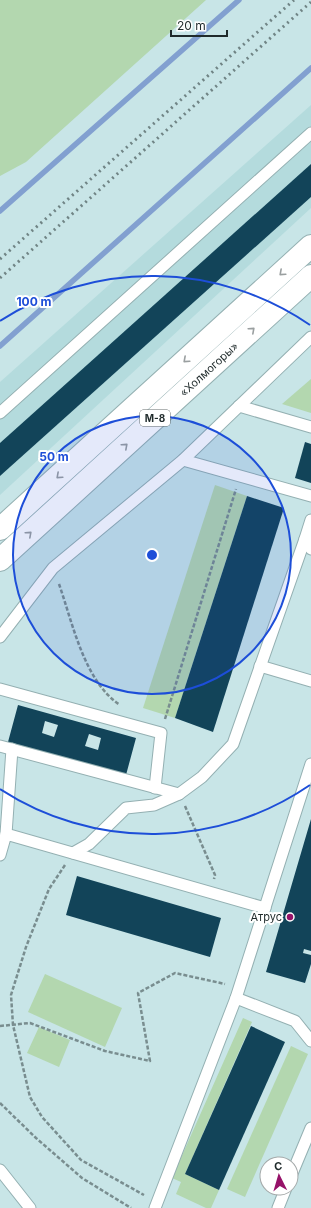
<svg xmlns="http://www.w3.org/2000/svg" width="311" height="1208" viewBox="0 0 311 1208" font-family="Inter,sans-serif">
<rect width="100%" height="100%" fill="#c8e5e7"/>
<!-- built -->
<path fill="#b4dbdd" d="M311,105V208L0,495V382Z"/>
<!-- green -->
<g fill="#b3d7af">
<path d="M0,0H206L26,162L0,176Z"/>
<path d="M311,379V413L282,404Z"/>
<path d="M215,485L247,496L175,718L143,708Z"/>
<path d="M45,974L122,1008L105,1047L28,1012Z"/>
<path d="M243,1018L252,1022L185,1174L219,1190L211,1208H206L176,1194L181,1182L172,1178Z"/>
<path d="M39,1027L70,1040L59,1067L27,1053Z"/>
<path d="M291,1046L308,1054L245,1197L227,1189Z"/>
</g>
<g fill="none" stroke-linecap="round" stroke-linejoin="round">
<!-- stream -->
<g stroke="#82a0d0" stroke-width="5.5">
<path d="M0,211L239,0"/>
<path d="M0,346L311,68"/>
</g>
</g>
<!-- building -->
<g fill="#124459" fill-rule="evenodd">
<path d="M311,164V197L0,476V443Z"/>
<path d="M305,442L311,444V483L295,478Z"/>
<path d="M247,496L284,508L213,732L175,718Z"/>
<path d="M18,705L136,738L126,775L8,742ZM45,721L58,725L54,737L42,733ZM89,734L101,738L98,750L85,746Z"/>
<path d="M311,819V951L304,949L303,953L311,955V964L305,983L266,972Z"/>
<path d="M77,876L221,918L210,957L66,915Z"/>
<path d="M251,1026L285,1042L219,1190L185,1174Z"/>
</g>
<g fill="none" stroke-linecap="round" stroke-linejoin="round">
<!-- service casing -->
<g stroke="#94b0b2" stroke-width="13">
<g id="service">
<path d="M239,406L311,427"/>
<path d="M0,413L311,133"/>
<path d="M183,460L311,496"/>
<path d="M311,520L305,539L311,549"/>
<path d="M0,637L53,568L183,460L311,337"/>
<path d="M260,666L311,681"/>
<path d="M0,689L161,733L155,788"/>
<path d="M0,746L179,794"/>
<path d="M6,834L12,749"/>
<path d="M73,853L89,844L126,808L154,805L179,794L202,777L233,744L305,539"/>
<path d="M0,855L6,834L265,908"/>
<path d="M236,998L311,764"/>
<path d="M0,1170L30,1208"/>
<path d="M291,1176L311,1128"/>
<path d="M155,1208L236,998L295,1021L311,1041"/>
<path d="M278,1208L286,1188"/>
</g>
</g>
<!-- trunk casing -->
<g stroke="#94b0b2" stroke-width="24">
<g id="trunk">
<path d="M0,529L311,246"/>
<path id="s1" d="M0,560L311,276"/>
</g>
</g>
<!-- path -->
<g stroke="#798d8f" stroke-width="2.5" stroke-dasharray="4 2" stroke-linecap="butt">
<path d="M59,584C73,624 84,681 120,705"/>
<path d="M165,719L236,489"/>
<path d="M185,806L215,875L214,879"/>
<path d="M65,865L49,889L26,947L11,995L13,1025L30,1097L42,1117L81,1160L144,1195"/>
<path d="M0,1026L30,1023L105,1051L150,1061L138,993L175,973L225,984"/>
<path d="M0,1103L36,1138L82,1178L131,1208"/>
</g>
<!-- service -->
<use href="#service" stroke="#fff" stroke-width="11"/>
<!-- trunk -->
<use href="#trunk" stroke="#fff" stroke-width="22"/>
<!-- rail -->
<g stroke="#708485" stroke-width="3" stroke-dasharray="2 4" stroke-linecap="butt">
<path d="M0,259L294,0"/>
<path d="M0,278L311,2"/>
</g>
</g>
<!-- one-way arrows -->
<defs><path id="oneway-chevron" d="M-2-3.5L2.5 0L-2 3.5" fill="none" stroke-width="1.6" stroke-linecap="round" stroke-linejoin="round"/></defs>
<g stroke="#9a9fa0">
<use href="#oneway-chevron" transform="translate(282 273) rotate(138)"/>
<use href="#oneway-chevron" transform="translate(252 330) rotate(-42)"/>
<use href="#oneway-chevron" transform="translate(186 360) rotate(138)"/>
<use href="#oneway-chevron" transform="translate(125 446) rotate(-42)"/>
<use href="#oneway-chevron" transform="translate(59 476) rotate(138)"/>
<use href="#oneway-chevron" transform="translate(29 534) rotate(-42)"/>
</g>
<!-- distance rings -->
<circle cx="152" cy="555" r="139" fill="#1d4ed8" fill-opacity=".12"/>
<g fill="none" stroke="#1d4ed8" stroke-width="2">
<circle cx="152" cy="555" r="139"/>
<path d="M310 785A279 279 0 0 1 0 789M0 321A279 279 0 0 1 310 325"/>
</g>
<!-- markers -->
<circle fill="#961269" stroke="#fff" stroke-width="1.5" cx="290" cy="917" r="4"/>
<g text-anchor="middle" stroke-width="4" stroke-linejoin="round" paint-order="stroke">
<!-- shield labels -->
<rect fill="#fff" stroke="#626a6b" stroke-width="1" x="140" y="410" width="30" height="16" rx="3"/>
<g font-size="10" font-weight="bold" fill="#1f2a2b">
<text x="155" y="422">М-8</text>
</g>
<!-- street labels -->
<g font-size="11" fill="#1f2a2b" stroke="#fff">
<text dy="4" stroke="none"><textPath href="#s1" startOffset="283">«Холмогоры»</textPath></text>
</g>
<!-- poi labels -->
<g font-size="11" fill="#1f2a2b" stroke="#fff" text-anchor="end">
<text x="282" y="921">Атрус</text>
</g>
</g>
<circle cx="152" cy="555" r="6" fill="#1d4ed8" stroke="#fff" stroke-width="2"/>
<g font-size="12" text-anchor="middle" font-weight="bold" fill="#1d4ed8" stroke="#fff" stroke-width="4" stroke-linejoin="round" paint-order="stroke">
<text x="34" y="306">100 m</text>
<text x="54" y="461">50 m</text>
</g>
<!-- north arrow -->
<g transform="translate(279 1176) rotate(355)"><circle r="19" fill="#ffffff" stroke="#a5aaaa"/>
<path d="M0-3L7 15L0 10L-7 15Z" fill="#961269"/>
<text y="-6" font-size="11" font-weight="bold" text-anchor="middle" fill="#1f2a2b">С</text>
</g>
<!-- scale -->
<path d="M171 30v6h56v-6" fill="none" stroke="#1f2a2b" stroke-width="2"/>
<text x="177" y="30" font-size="12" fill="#1f2a2b" stroke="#ffffff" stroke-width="3" paint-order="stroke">20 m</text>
</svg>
